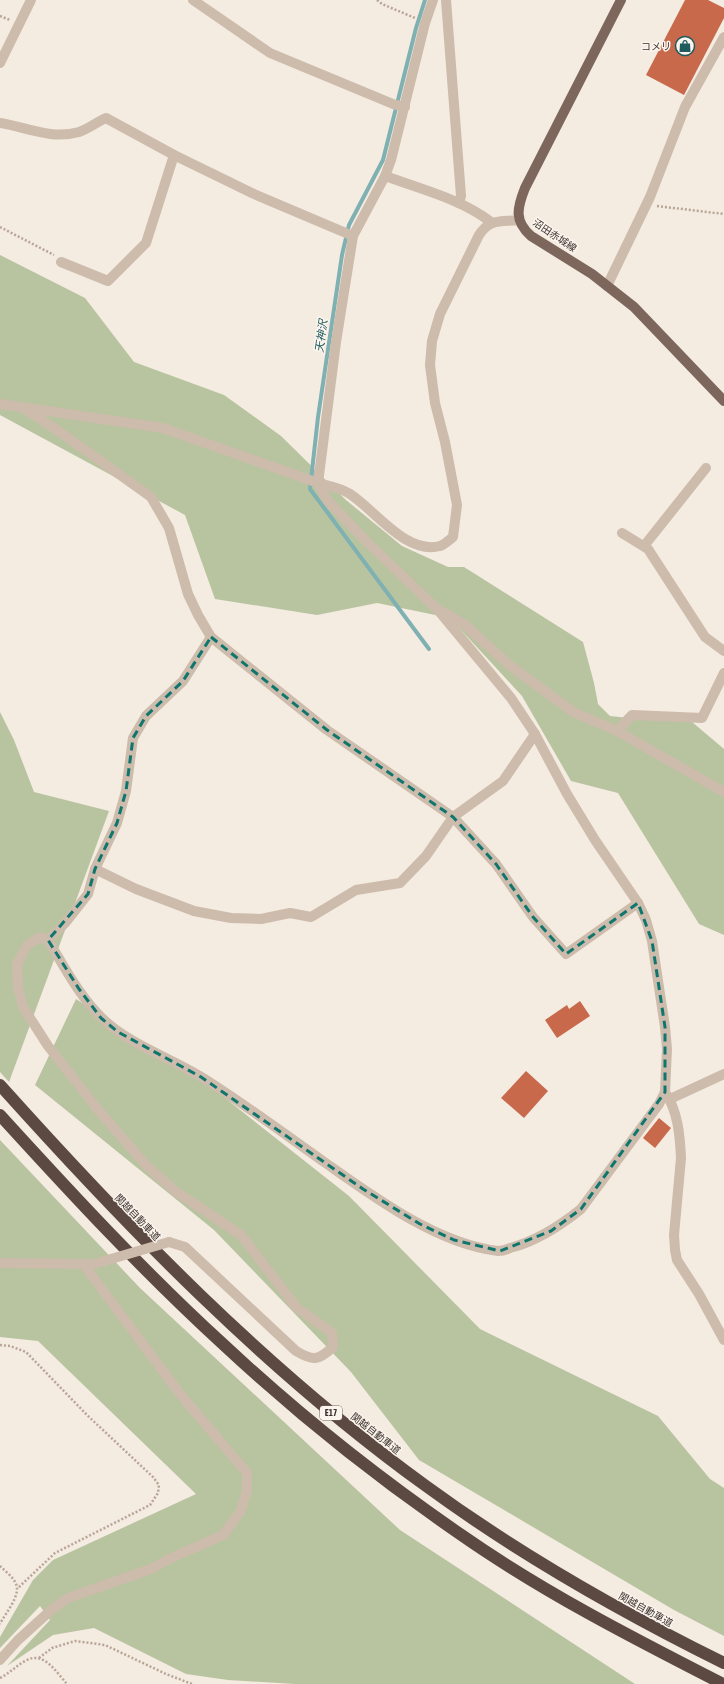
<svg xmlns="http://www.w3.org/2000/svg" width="724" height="1684" viewBox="0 0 724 1684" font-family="'Asap Condensed','Noto Sans JP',sans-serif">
<rect width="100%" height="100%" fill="#f4ebe1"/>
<!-- green -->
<g fill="#b8c4a0">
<path d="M0,255L85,298L134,362L224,395L281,436L346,500L402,546L448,567H464L583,642L594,683L598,704L610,716L648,720L685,716L724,749V935L699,924L618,793L571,781L522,696L450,618L377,603L317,615L215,599L185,515L0,415Z"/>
<path d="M0,712L14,740L34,792L109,811L9,1082L0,1072Z"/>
<path d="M76,999L201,1079L349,1196L480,1329L658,1416L710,1479L724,1488V1636L674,1610L419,1460L351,1372L214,1230L35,1085Z"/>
<path d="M0,1140L140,1288L400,1530L635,1684H295L228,1680L186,1674L94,1628L53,1635L7,1666L50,1620L40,1606L0,1648V1637L33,1580L53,1560L196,1494L38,1341L0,1337Z"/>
</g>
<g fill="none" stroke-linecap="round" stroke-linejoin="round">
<!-- stream -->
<path stroke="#7fb0b2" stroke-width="4" d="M425,0L416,28L383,160L349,225L342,255L318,417L310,489L429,649"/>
</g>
<!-- building -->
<g fill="#c8694b">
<path d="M685,0H708L724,8V18L684,95L646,75Z"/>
<path d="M580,1001L590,1016L557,1038L545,1020L567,1005L569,1009Z"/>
<path d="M526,1071L548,1091L524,1118L501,1098Z"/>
<path d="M659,1118L671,1128L655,1148L643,1138Z"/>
</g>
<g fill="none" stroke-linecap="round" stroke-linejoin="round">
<!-- path -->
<g stroke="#b9a596" stroke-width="2.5" stroke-dasharray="2 2" stroke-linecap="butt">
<path d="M377,0L382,4L415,18"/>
<path d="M0,16L10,20"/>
<path d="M657,206L724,214"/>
<path d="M0,227L54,255"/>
<path d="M0,1345L10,1346L26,1352L88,1416L153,1477L159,1485L158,1493L150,1505L55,1553L18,1588"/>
<path d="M0,1566C5,1571 12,1576 15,1582C23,1594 5,1613 0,1624"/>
<path d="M39,1658L52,1648L75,1641L105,1645L166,1674L192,1684"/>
<path d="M0,1678C10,1673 17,1665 27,1660C44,1651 57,1673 67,1684"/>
</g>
<!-- minor -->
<g stroke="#cdbbac" stroke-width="10">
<path d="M193,0L270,53L393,104L405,107"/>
<path d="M446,0L461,196L459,203"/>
<path d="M0,63L31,0"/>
<path d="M0,123C26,127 51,140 79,132C88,129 97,122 106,118L174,155L254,194L353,236"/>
<path d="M385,176C421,189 461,199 491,222"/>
<path d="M61,262L108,281L146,243L174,155"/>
<path d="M607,286L650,197L685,107L724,37"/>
<path d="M0,404L163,428L318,483C330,486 341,488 350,494C376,511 406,555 440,546C445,544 449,540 453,537L457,505L445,442L435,403L430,365L432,341L440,314L479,235C490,218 501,222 519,220"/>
<path d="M22,407L57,430L151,497L169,528L188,594L198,615L211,637L327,730L453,817L496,864L533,917L566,954L638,903"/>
<path d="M622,533L648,549L705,637L724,651"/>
<path d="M644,546L706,468"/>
<path d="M443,612L464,624L508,664L573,712L617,731L724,792"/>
<path d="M617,731L632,715L702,718L724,673"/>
<path d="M95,869L136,889L194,911L231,918L261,919L290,913L311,917L356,890L400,883L426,856L453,817L503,781L535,734"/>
<path d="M48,940L66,922L88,894L95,869L117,823L126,791L133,738L146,716L183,681L211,637"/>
<path d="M665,1092C678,1111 680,1136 681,1158L674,1235L675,1250L677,1260L699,1294L724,1340"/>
<path d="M670,1099L724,1074"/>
<path d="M169,1242L185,1247L296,1351C313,1361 318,1361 333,1347L332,1333L296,1307L241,1235L175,1191L145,1164L99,1111L48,1046L23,1007L18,987L17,964L27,945L40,937L48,940C64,966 79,996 102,1018C128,1044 171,1058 203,1078C246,1105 286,1135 327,1164C375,1198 438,1244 498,1251C502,1251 506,1250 510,1248C537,1241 560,1226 581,1209L659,1104L665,1092L667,1049L665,1027L652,941L646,920L638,903L595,840L567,794L535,734L511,698L438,610L368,543L328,501L318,483L336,342L353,236L385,176L391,160L425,23L433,0"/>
<path d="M0,1263L90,1264"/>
<path d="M0,1660L18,1640L50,1611L68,1598L151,1569L169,1559L223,1535L240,1512L247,1491V1473L180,1394L84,1265"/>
</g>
<!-- major -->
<path stroke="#7d675c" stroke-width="10" d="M621,0L525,188C517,208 514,221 531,236L592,274L634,307L724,401"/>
<!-- highway -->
<g stroke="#5c4a42" stroke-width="12">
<path d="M0,1085C130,1230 267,1371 426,1486C519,1554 621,1612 724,1663"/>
<path d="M0,1115C72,1194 145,1273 224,1345C298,1414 377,1477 460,1534C543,1592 633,1638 723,1684"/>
</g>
<!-- minor-bridge -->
<path stroke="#cdbbac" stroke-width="10" d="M94,1264L169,1242"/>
</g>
<!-- marked area -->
<path fill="none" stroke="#0f766e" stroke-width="3" stroke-dasharray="8 5" stroke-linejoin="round" d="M211,637L327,730L453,817L496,864L533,917L566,954L638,903L652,941L665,1027V1092L581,1209L551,1231L500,1251L454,1240L420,1224L363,1189L201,1077L118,1032L101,1018L79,989L48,940L88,894L95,869L117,823L126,791L133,738L146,716L183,681Z"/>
<!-- icons -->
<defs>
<g id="shop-ring" transform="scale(1)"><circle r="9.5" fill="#fbf5ee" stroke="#1f5a5e" stroke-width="1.5"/><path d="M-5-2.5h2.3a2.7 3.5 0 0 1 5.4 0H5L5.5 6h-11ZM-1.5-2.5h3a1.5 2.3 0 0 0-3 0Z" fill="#1f5a5e"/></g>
</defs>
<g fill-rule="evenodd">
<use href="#shop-ring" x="685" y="46"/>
</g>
<g text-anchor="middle" stroke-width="3" stroke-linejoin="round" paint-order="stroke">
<!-- shield labels -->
<rect fill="#fbf5ee" stroke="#756b66" stroke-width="1" x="320" y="1406" width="22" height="14" rx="3"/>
<g font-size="9" font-weight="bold" fill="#3b302b">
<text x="331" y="1416">E17</text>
</g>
<!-- poi labels -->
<g font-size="10" fill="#3b302b" stroke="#fbf5ee" text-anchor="end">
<text x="671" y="50">コメリ</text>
</g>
<!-- street labels -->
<g font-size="10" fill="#3b302b" stroke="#fbf5ee">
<text transform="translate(555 235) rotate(34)" y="4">沼田赤城線</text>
<text transform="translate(138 1217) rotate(46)" y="4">関越自動車道</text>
<text transform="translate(376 1433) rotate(38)" y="4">関越自動車道</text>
<text transform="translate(646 1609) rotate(29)" y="4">関越自動車道</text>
</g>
<!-- water labels -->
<g font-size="11" font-style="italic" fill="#1f5a5e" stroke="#fbf5ee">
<text transform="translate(321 336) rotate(-82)" y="4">天神沢</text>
</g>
</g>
</svg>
